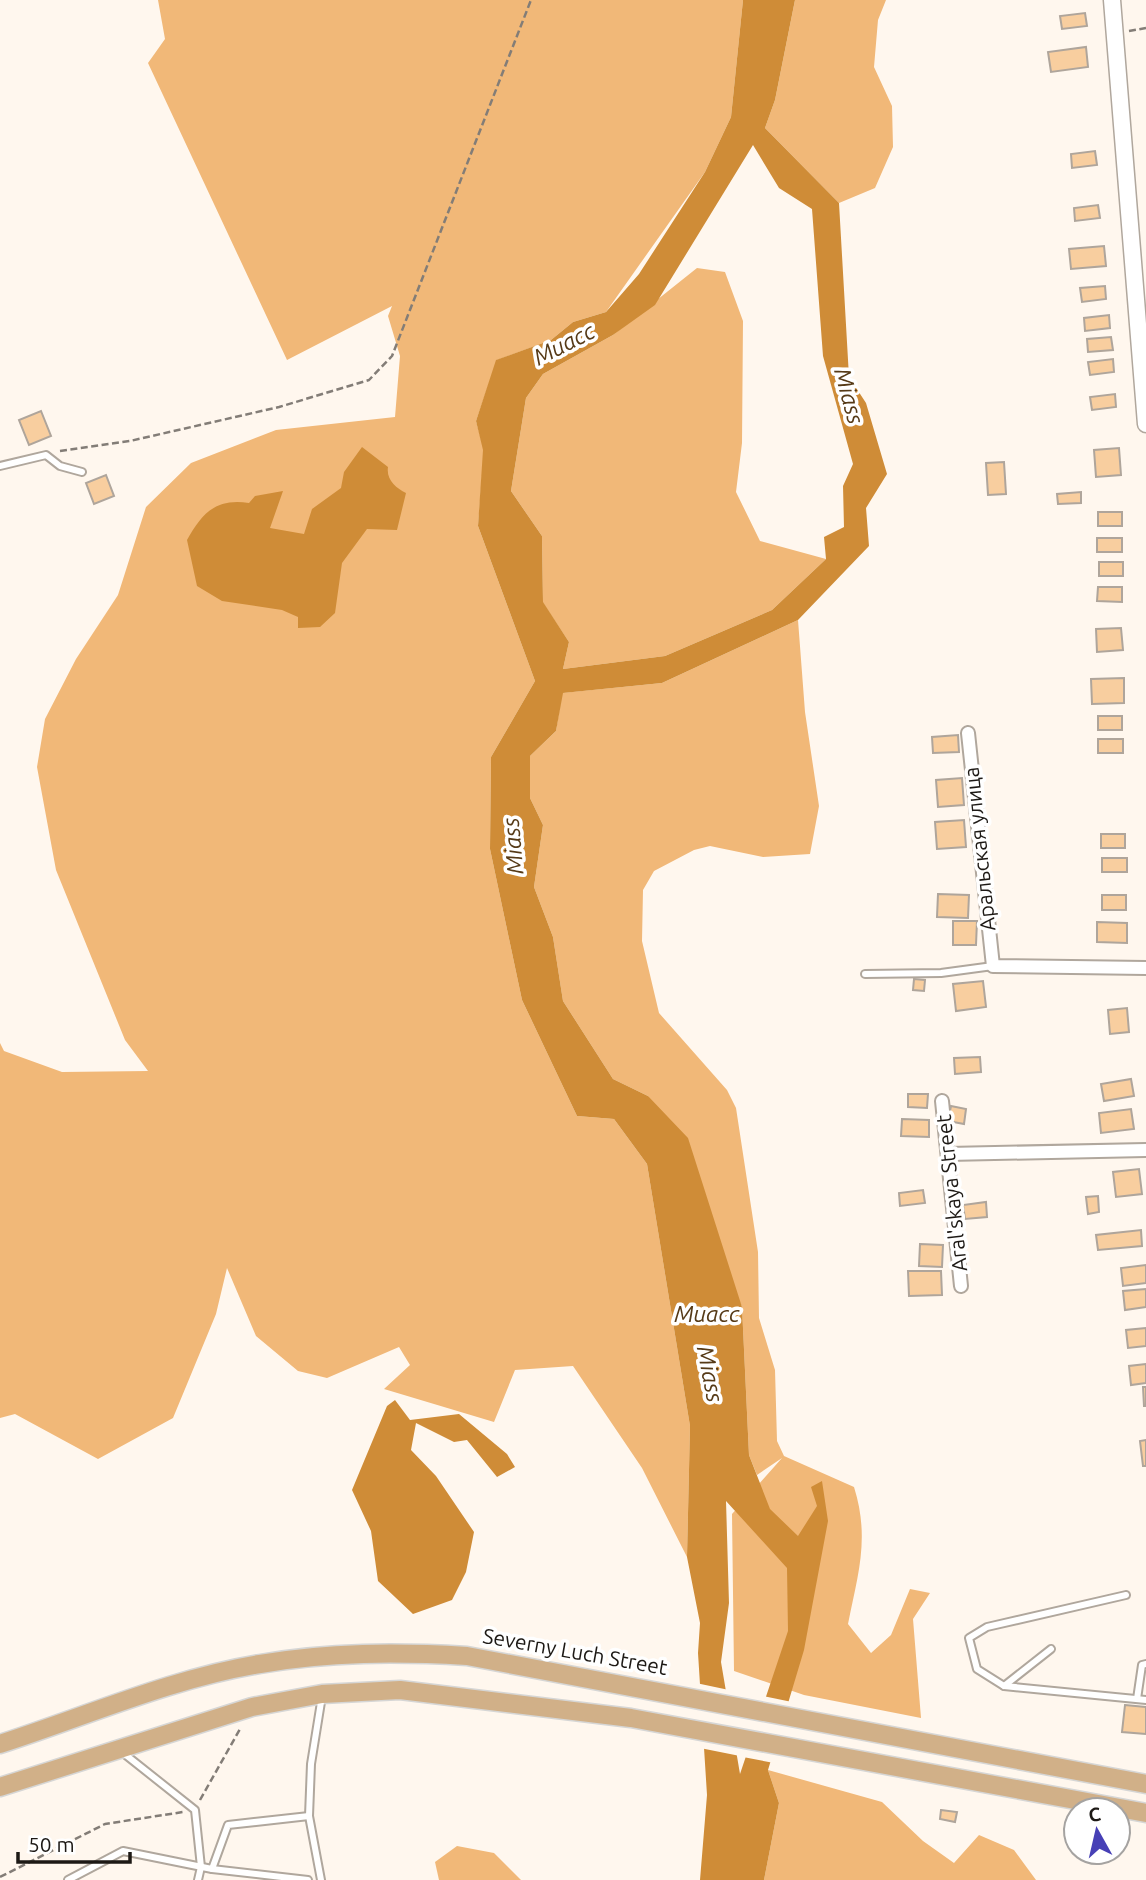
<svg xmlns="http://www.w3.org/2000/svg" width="1146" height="1880" viewBox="0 0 1146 1880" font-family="Ubuntu,sans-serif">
<rect width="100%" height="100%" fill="#fff7ee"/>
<!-- green -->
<g fill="#f1b878">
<path d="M158,0H743L731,117L705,172L606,312L573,322L551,340L497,360L476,421L484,450L478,526L535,681L491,757L490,849L522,1000L577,1116L614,1119L647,1164L690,1426L687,1557L642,1468L573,1366L515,1370L494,1422L384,1389L410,1365L399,1347L327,1378L298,1371L256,1336L227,1268L216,1314L173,1418L98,1459L15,1414L0,1418V1043L4,1051L62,1072L148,1071L125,1040L56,870L37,767L45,719L76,659L118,595L146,507L191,463L276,430L395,417L400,356L388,316L392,306L287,360L148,63L165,39Z"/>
<path d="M795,0H886L878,20L874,67L892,106L893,147L875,188L839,203L765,128L775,100Z"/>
<path d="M697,268L725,272L743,321L742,443L736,492L760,541L826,559L772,610L665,656L563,669L569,642L543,603L542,536L511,491L526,398L543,374L613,335Z"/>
<path d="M798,620L805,712L819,806L810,854L763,857L710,846L694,850L654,871L643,890L642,941L659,1013L727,1090L736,1108L758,1252L759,1318L775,1370L777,1441L784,1456L854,1487C870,1538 858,1574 848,1624L871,1653L891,1635L910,1589L930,1593L913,1619L921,1718L804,1695L734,1671L732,1514L782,1458L757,1475L749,1455L742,1307L648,1096L613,1079L563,1001L553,937L534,887L543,825L530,798V756L556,731L562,693L662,683Z"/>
<path d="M768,1770L882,1802L923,1841L954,1863L979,1835L1014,1850L1036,1880H764L779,1803Z"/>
<path d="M457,1846L494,1853L521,1880H439L435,1862Z"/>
</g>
<!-- water -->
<g fill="#cf8c37" fill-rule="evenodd">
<path d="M743,0H795L775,100L765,128L839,203L849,377L866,403L887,474L866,508L869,546L798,620L662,683L563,693L556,731L530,756V798L543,825L534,887L553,937L563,1001L613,1079L648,1096L688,1138L742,1307L749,1455L770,1509L798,1536L817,1506L811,1487L822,1481L828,1521L804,1650L768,1770L779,1803L764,1880H700L707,1795L698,1653L700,1623L687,1557L690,1426L647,1164L614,1119L577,1116L522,1000L490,849L491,757L535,681L478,526L483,450L476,421L496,360L551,340L573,322L606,312L639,274L705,172L731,117ZM753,145L779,188L812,209L823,356L853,464L843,486L844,527L824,537L826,559L772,610L665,656L563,669L569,642L543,602L542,536L511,491L526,398L543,374L613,335L655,305ZM726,1501L787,1568L788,1631L740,1774L721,1662L729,1603Z"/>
<path d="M362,447L388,467C386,480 396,488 406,493L397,530L367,529L342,563L335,613L320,627L298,628V617L282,610L222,601L197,586L187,540C202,513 216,498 249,503L255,496L283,491L270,528L304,534L312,509L341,488L344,472Z"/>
<path d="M395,1400L410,1420L459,1414L507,1454L515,1467L497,1477L467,1440L454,1442L416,1423L411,1450L436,1476L474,1532L466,1572L452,1600L413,1614L378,1581L371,1531L352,1490L387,1406Z"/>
</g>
<!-- pier -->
<g fill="#fff7ee">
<path d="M696,1683L729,1690L740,1756L700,1748Z"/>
<path d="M763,1696L792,1702L774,1763L743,1757Z"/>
</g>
<!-- building -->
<g fill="#f8ce9f" stroke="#afa59b" stroke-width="2">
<path d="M1085,13L1087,26L1062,29L1060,16Z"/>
<path d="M1086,47L1088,67L1051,72L1048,52Z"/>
<path d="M1095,151L1097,165L1072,168L1071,154Z"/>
<path d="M1098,205L1100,218L1075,221L1074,208Z"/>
<path d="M1104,246L1106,266L1071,269L1069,249Z"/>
<path d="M1105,286L1106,299L1082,302L1080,288Z"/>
<path d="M1109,315L1110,328L1085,331L1084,318Z"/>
<path d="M1111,337L1113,350L1088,352L1087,339Z"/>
<path d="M1113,359L1114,372L1090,375L1088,362Z"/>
<path d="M1115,394L1116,407L1092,410L1090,397Z"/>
<path d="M41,411L51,436L29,445L19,420Z"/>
<path d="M1119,448L1121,475L1096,477L1094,450Z"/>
<path d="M1004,462L1006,494L988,495L986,463Z"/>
<path d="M106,475L114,496L94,504L86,483Z"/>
<path d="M1081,492V503L1058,504L1057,494Z"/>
<rect x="1098" y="512" width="24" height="14"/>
<rect x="1097" y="538" width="25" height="14"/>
<rect x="1099" y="562" width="24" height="14"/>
<path d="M1098,587H1122V602L1097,601Z"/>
<path d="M1121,628L1123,650L1097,652L1096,629Z"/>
<path d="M1124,678V703L1092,704L1091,679Z"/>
<rect x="1098" y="716" width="24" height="14"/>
<path d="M958,735L959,752L933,753L932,737Z"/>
<rect x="1098" y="739" width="25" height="14"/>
<path d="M962,778L964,805L938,807L936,780Z"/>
<path d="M964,820L966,847L937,849L935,822Z"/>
<rect x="1101" y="834" width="24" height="14"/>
<rect x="1102" y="858" width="25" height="14"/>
<path d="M938,894L969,895L968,918L937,917Z"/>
<rect x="1102" y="895" width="24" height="15"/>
<path d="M953,921H977L976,945H953Z"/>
<path d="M1097,922L1127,923V943L1097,942Z"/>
<path d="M914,979L925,980L924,991L913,990Z"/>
<path d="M983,981L986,1007L956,1011L953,984Z"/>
<path d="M1127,1008L1129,1032L1110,1034L1108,1010Z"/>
<path d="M980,1057L981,1072L955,1074L954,1058Z"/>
<path d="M1131,1079L1134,1096L1104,1101L1101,1084Z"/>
<path d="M908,1094H928L927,1108L908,1107Z"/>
<path d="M951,1106L966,1109L964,1124L948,1121Z"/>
<path d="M1131,1109L1134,1129L1101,1133L1099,1113Z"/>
<path d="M902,1119L929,1120V1137L901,1136Z"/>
<path d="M1139,1169L1142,1194L1116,1197L1113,1172Z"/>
<path d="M923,1190L925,1203L900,1206L899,1193Z"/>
<path d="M1098,1196L1099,1212L1088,1214L1086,1197Z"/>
<path d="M986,1202L987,1217L965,1219L963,1205Z"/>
<path d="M1141,1230L1142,1246L1098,1250L1096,1235Z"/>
<path d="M920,1244L943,1245L942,1267L919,1266Z"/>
<path d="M1146,1265V1283L1123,1286L1121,1268Z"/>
<path d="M908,1271H941L942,1295L909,1296Z"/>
<path d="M1146,1289V1307L1125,1310L1123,1291Z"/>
<path d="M1146,1328V1346L1128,1348L1126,1330Z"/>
<path d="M1146,1364V1383L1131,1385L1129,1366Z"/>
<path d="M1143,1387H1146V1406H1144Z"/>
<path d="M1146,1440V1466H1143L1140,1441Z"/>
<path d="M1125,1705L1146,1707V1734L1122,1732Z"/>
<path d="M941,1810L957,1812L955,1822L940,1819Z"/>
</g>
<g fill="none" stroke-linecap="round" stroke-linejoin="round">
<!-- lane casing -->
<g stroke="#b0a79d" stroke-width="10">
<g id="lane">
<path d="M0,466L46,455L60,466L82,472"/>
<path d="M865,974L941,973L993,966"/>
<path d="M1126,1595L987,1627L969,1638L977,1669L1004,1686L1146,1700"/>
<path d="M1004,1686L1051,1649"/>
<path d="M1137,1699L1142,1665L1146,1664"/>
<path d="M122,1752L195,1810L201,1867L198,1880"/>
<path d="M212,1869L228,1825L309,1816"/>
<path d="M68,1880L123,1851L212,1869L308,1880"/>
<path d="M321,1880L309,1816L311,1764L322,1696"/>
</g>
</g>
<!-- street casing -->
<g stroke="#b0a79d" stroke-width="16">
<g id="street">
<path d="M968,733L993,966L1146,968"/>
<path d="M942,1101L961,1286"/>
<path d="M948,1154L1146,1150"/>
</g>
</g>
<!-- secondary casing -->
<g stroke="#b0a79d" stroke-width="19">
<path id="secondary" d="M1112,0L1146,424"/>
</g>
<!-- primary casing -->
<g stroke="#d6d6d5" stroke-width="21">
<g id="primary">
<path d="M0,1744C84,1717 173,1678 260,1664C329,1652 397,1652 467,1656L1146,1784"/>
<path d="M0,1787L252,1707L322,1694L400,1690L631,1718L1146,1813"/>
</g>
</g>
<!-- path -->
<g stroke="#837d77" stroke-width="2.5" stroke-dasharray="7 3.5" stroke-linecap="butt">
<path d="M1129,31L1146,28"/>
<path d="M60,451L130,441L279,407L369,380L392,356L531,0"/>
<path d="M200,1800L240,1729"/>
<path d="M0,1877L105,1824L183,1812"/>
</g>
<!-- lane -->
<use href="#lane" stroke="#fff" stroke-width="6"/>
<!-- street -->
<use href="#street" stroke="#fff" stroke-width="12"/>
<!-- secondary -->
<use href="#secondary" stroke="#fff" stroke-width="16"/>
<!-- primary -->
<use href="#primary" stroke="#d1b088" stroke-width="18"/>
</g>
<g text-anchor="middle" stroke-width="7" stroke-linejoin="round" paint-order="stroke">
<!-- street labels -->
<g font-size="21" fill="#1d1915" stroke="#fff">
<text transform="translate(980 849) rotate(-96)" y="7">Аральская улица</text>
<text transform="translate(952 1193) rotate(-96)" y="7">Aral'skaya Street</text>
<text transform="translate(575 1652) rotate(10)" y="7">Severny Luch Street</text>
</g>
<!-- water labels -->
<g font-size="23" font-style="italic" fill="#563a17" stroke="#fff">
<text transform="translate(564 344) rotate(-27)" y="8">Миасс</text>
<text transform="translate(849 396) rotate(75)" y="8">Miass</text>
<text transform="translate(513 846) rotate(-95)" y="8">Miass</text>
<text x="707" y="1322">Миасс</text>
<text transform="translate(710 1374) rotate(79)" y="8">Miass</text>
</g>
</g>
<!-- north arrow -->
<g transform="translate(1097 1831) rotate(352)"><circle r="33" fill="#ffffff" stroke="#a5a3a1" stroke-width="2"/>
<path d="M0-5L12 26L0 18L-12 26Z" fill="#4740b6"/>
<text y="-10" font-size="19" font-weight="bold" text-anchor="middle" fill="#1d1915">С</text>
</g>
<!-- scale -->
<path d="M18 1852v10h112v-10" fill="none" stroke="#1d1915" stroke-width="3.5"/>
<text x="28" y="1852" font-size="21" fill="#1d1915" stroke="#ffffff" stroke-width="5" paint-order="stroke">50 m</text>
</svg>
